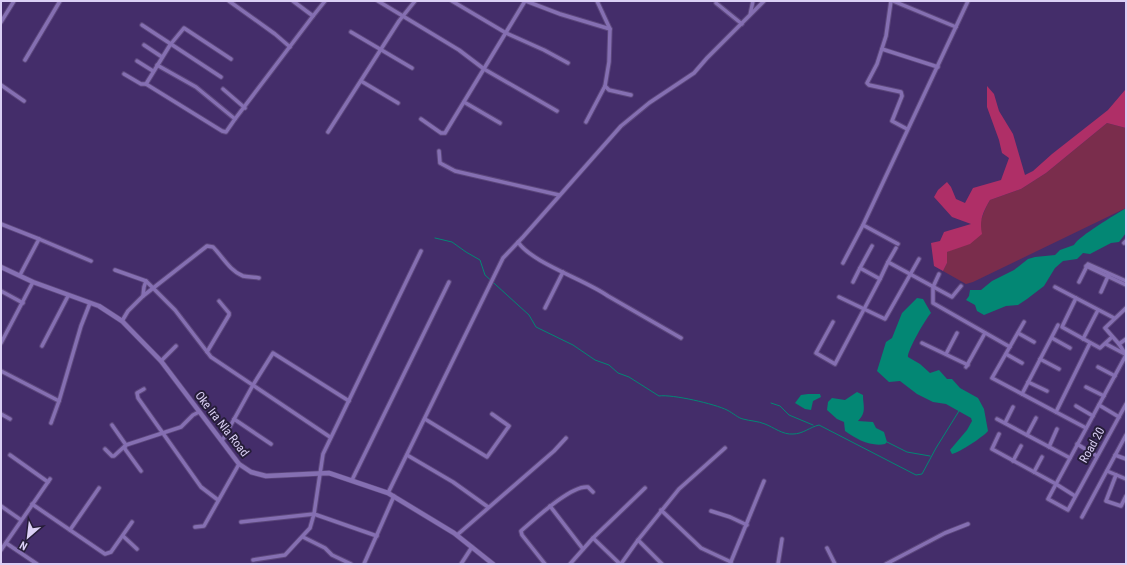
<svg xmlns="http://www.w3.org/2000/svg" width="1127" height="565" viewBox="0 0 1127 565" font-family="'Roboto Condensed',sans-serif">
<rect width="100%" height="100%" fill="#442d6a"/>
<!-- green -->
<path fill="#7a2d4c" d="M1107,123L1126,128V208L973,282L966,284L943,271L947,263V252C956,248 976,233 980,223C983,215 985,208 990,200L1021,189L1046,173Z"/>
<!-- forest -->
<path fill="#af2f67" d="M987,86L994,94L999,111L1013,134L1025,175L1033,171L1052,154L1108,110L1125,90H1126V128L1107,123L1046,173L1021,189L990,200C983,212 979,220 982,234L970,244L947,252V263L943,271L934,266L931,243L940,241L944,232L971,224L952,217L934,197L938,190L947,182L951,187L956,199L965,203L973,188L1001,180L1009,158L1002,153L999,140L987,107Z"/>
<!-- water -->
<g fill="#038774">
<path d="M1126,208V233L1119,242L1111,243L1090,254L1083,253L1077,259L1063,261L1055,268L1044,286L1027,299L1018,305L1006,306L984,315L977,311L975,305L966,300L969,296L970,290H981L992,281L1014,270L1028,259L1035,257L1055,255L1060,250L1074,245C1079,236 1115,215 1126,208Z"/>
<path d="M917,298L923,299L931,313C926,318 907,351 908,357L920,364L930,373L939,370L947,379H952L960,388L978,398L984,409L988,431C983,437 960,452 952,454L950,450L967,430L972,421L971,418L946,404L933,402L917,394L900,381L889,382L877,371L886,342L892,338L902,313Z"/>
<path d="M857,392L863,395C863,406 867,412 858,421L873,422L876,428L884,432L887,442L885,444C871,447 856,439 845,431L844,422L837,419L827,410L828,402L832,398L845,400Z"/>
<path d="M808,394H820L821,397L813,401L811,410L805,409L795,403L801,395Z"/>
</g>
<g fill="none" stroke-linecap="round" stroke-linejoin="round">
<!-- stream -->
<g stroke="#038774" stroke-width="1">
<path d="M435,238L452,242L466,252L480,260L485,275L529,315L536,327L573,345L595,360L609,365L618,373L629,377L659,396C672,394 715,404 727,410C733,413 738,418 743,419C750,421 758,421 765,424C773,427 783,435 793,434C803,434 810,427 819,425L916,475L922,474L936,448L959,411"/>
<path d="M771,403L780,406L789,415L813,425"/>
<path d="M887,442L907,452L930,456"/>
</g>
<!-- minor casing -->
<g stroke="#5c477c" stroke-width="5.5">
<g id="minor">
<path d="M229,1L275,34L290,47"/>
<path d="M293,1L313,16L325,1"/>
<path d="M378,1L459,50L484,69L557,111"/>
<path d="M452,1L506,33L544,50L568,63"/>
<path d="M526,1L560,14L610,29"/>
<path d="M597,1L610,29L609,62L605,86L609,90L631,95"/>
<path d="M891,1L886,36L877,64L867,83L869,85L901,92L902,96L892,121L907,129"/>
<path d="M893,1L956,27"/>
<path d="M716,3L742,24"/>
<path d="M751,14L764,1"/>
<path d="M1,22L14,1"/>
<path d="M142,25L221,77"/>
<path d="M351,32L412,68"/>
<path d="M144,45L162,57"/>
<path d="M882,49L938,67"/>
<path d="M231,59L184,28L170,45L146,84L222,131L226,132L235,119"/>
<path d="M25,60L60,1"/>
<path d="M137,61L153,71"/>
<path d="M157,65L196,87L235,119L313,16"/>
<path d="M124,74L141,84H146"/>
<path d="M361,81L398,103"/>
<path d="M1,85L24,101"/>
<path d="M223,89L245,108"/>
<path d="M464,102L500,123"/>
<path d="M421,119L441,133H445L525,1"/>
<path d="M586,122L605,86"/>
<path d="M328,132L399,21L415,1"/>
<path d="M439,151L440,163L455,171L559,195"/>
<path d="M1,224L39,239L20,275"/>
<path d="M863,225L898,244"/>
<path d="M39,239L91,261"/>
<path d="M518,242C532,263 586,280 608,296L681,338"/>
<path d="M1124,243L1126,241"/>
<path d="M872,246L860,268L880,279L888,262L952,297L961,286"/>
<path d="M888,262L896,248"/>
<path d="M843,263L863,225L968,1"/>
<path d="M1086,266L1126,285"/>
<path d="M115,270L146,281L175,310L211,357L330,437"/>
<path d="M939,274L933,287V303L1010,347"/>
<path d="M853,282L860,268"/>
<path d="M1079,282L1088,264L1126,281"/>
<path d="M1055,287L1114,318"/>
<path d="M1,291L23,303"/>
<path d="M1101,292L1109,274"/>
<path d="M143,296L144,287L146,281"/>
<path d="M839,297L885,319L919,259"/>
<path d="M1076,298L1062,327L1100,348L1112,337"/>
<path d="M545,308L563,272"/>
<path d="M122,321L128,311L143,296L207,246L213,247C222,256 230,271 243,276C248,277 254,277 259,278"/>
<path d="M833,322L816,353L835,364L880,279"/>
<path d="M1024,322L992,378L1086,428"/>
<path d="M1018,333L1034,342"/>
<path d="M1052,338L1070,348"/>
<path d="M1083,339L1098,310"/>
<path d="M1,343L33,282"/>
<path d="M922,343L968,365"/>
<path d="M1106,344L1125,354"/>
<path d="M1119,344L1105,328L1126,308"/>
<path d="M42,346L68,296"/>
<path d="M207,352L229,315V313L219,301"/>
<path d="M946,354L957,333"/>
<path d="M1006,354L1022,363"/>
<path d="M1040,359L1059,369"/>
<path d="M161,361L176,346"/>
<path d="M966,367L985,333"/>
<path d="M1098,367L1115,376"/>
<path d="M1,371L59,401L51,423"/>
<path d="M1028,382L1047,391"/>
<path d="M1086,387L1104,396"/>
<path d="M144,389L137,393L138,398L201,487L218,500"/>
<path d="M1022,394L1058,325"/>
<path d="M59,401L81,326L90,303"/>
<path d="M1099,405L1119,417"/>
<path d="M1076,406L1093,416"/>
<path d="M1056,412L1090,343"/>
<path d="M1,414L10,419"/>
<path d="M234,419L271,444"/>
<path d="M425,419L487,457L509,426L492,414"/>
<path d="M997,419L1070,458"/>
<path d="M1005,423L1013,407"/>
<path d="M112,425L126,445"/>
<path d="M999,434L992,449L1056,484L1048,499L1068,510L1126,404"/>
<path d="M1027,435L1036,418"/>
<path d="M222,441L253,385L273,353L349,401"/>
<path d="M1077,444L1097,456"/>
<path d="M125,446V449L141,471"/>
<path d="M1049,447L1057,429"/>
<path d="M105,449L112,456H114L126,445L181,427L193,415L199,412"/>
<path d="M10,455L48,482"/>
<path d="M407,455L453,482L488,507"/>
<path d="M1115,455L1126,459"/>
<path d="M1013,461L1021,446"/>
<path d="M1107,471L1126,479"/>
<path d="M1034,472L1042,457"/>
<path d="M1116,475L1106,501L1121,506L1126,496"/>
<path d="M352,480L449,282"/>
<path d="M388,493L503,258L523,237L621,126L649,103L694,73L707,58L750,15L753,1"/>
<path d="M1075,496L1056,484L1126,355L1119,344L1126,339"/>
<path d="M32,504L105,554L111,552L132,522"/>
<path d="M1,506L21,520"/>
<path d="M550,506L583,549"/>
<path d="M661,510L701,548L731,562"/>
<path d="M711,511L730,517L747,525"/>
<path d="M1082,517L1126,435"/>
<path d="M241,522L314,514L377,536"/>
<path d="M195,527L204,526L239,464"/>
<path d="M70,530L99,488"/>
<path d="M457,535L554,451L566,438"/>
<path d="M123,536L137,549"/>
<path d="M303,537L325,548L332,555L351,564"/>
<path d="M593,538L620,564"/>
<path d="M638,540L662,564"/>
<path d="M6,543L37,564"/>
<path d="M827,548L835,564"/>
<path d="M1,550L50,479"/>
<path d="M253,560L285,555L310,528L314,514L323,454L421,251"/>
<path d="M364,564L394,496"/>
<path d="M461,564L472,547"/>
<path d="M545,564L522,535L521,531C535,519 571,485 588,487L593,492"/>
<path d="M570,564L593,538L645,488"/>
<path d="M621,564L638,540L679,489L725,448"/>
<path d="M730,564L764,481"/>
<path d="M778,564L782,539"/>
<path d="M886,564L945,533L968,524"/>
</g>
</g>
<!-- tertiary casing -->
<g stroke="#5c477c" stroke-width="6">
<path id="tertiary" d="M1,267L33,282L99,306L122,321L161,361L239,464L251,472L266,476L329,473L388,493L454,533L493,564"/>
</g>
<!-- minor -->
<use href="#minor" stroke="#856fb2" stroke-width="3.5"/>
<!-- tertiary -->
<use href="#tertiary" stroke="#856fb2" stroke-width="4.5"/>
</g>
<g text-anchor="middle" stroke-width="4" stroke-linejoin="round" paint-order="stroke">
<!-- street labels -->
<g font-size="12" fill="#dbd0f5" stroke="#261d39">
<text transform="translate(222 424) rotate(52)" y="4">Oke Ira Nla Road</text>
<text transform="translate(1092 445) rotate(-61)" y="4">Road 20</text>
</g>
</g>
<!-- border -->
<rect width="1127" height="565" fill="none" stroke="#dbd0f5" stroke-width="4"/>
<!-- north arrow -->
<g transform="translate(28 537) rotate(208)" stroke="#261d39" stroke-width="3" paint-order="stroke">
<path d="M0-3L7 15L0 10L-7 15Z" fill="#dbd0f5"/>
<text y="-6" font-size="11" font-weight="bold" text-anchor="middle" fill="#dbd0f5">N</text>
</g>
</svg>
